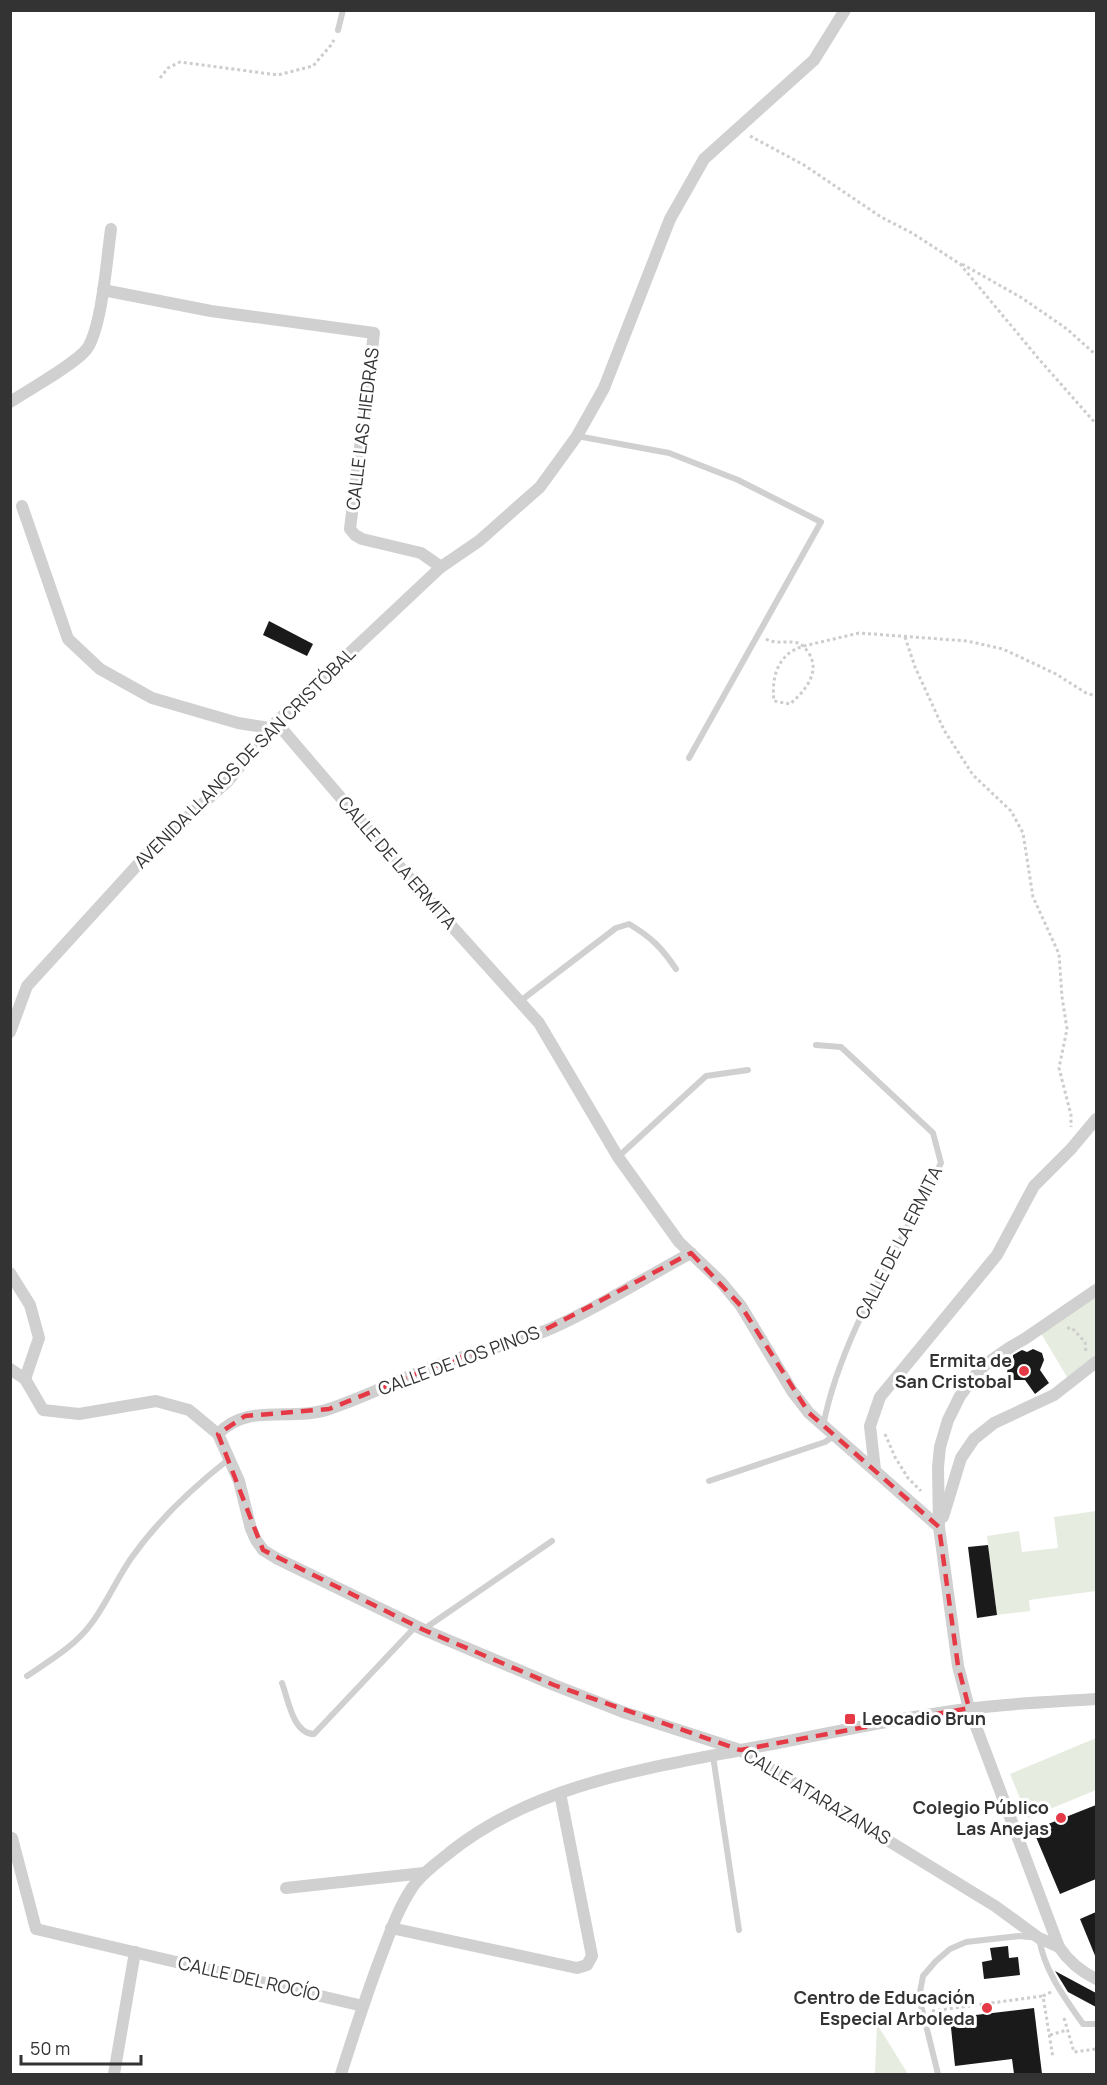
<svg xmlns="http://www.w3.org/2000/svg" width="1107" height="2085" viewBox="0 0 1107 2085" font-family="Manrope,sans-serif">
<rect width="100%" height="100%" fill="#fff"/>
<!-- green -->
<g fill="#e6ecdf">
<path d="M1096,1290V1362L1070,1382L1039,1330Z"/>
<path d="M1096,1511V1591L1029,1600L1030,1611L997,1615L987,1536L1019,1531L1022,1552L1058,1548L1054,1517Z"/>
<path d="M1096,1738V1790L1028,1818L1010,1774Z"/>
<path d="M877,2024L908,2074H875Z"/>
</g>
<!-- building -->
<g fill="#1a1a1a">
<path d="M269,621L313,644L307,656L263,635Z"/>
<path d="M1033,1349L1042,1353L1044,1360L1040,1370L1049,1383L1035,1394L1025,1380H1014L1007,1373L1008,1366L1013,1361V1355L1022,1350L1027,1352Z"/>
<path d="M988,1545L997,1615L977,1618L968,1547Z"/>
<path d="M1096,1805V1879L1060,1894L1033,1830Z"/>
<path d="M1096,1912V1958L1080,1919Z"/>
<path d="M1008,1946L1009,1958L1018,1957L1020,1975L984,1979L982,1962L992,1960L990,1948Z"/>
<path d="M1055,1971L1096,1993V2007L1068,1992Z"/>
<path d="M1034,2008L1042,2074H1014L1012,2059L955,2066L950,2018Z"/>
</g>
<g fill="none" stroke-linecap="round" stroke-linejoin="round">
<!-- path -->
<g stroke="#cdcdcd" stroke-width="3" stroke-dasharray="3 3" stroke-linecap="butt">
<path d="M160,78L168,68L180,62L278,75L313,66L331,45L334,40"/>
<path d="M750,136L804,165L881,217L912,233L960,264L1038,358L1096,424"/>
<path d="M962,264L1022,298L1067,329L1096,355"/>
<path d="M905,637L915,667L944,730L973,775L1011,811L1023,833L1033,897L1059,954L1062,997L1067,1029L1059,1068L1071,1115V1127"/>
<path d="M766,639C776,645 787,640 798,643C803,645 805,648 808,652C822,672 804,692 790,704L774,701C771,677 778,653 804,646L859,633L967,641L1003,649L1056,674L1086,693L1096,696"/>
<path d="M1067,1328H1072L1085,1342L1086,1353"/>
<path d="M885,1434L895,1457L908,1478L921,1491"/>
<path d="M1051,1992L1043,1996L1053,2058"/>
<path d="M932,2011L1043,1996"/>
<path d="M1064,2018L1074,2052L1096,2049"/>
<path d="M1050,2035L1067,2030"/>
</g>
<!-- lane -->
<g stroke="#d0d0d0" stroke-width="6">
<path d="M338,30L343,10"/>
<path d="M577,436L669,453L738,480L821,522L689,758"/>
<path d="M519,1002L616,928L629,924C651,937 662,948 676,969"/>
<path d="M816,1045L841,1047L933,1133L941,1163C899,1249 842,1331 823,1426"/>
<path d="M618,1157L706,1076L748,1070"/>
<path d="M709,1481L825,1442L834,1436"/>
<path d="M424,1629L552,1541"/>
<path d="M27,1676C49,1661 75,1646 91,1624C107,1603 117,1578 132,1557C159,1519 192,1488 229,1459"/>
<path d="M282,1683C288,1699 293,1734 314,1734L416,1626"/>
<path d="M713,1756L739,1930"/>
<path d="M938,2074L919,1997L923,1976L936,1961L950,1949L966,1942L1019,1936L1039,1938C1044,1970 1064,1997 1083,2024H1096"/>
</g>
<!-- street -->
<g stroke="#d0d0d0" stroke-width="12">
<path d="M103,290L211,311L374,333L350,529L355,535L362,539L421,553L441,567"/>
<path d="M10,402C30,389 72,366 86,350C102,330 107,256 111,229"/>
<path d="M22,506L68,639L100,669L152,698L238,723L270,728"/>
<path d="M276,722L430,902L539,1023L618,1157L679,1242L721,1282L741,1306L792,1391L809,1413L939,1527"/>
<path d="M10,1032L27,986L152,849L228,781L276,722L441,567L479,541L540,487L577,436L604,388L670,219L704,159L814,60L845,10"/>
<path d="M10,1273L30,1305L39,1338L25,1379"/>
<path d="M1096,1290L1026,1338L1009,1348L986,1364L977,1373L960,1396L948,1420L940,1447L938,1467L939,1527L958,1666L969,1708L1059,1947C1069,1962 1080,1971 1096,1979"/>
<path d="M10,1369L25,1379L43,1410L79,1414L156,1401L189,1410L218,1434L239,1481L251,1529L256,1540L263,1550L276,1558L424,1630L554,1685L623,1712L740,1750L995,1906L1039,1938L1059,1947"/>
<path d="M218,1434C247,1402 292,1422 329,1409C369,1396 407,1375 447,1362C486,1349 526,1341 563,1323C607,1302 648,1276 691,1253"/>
<path d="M875,1470L870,1426L880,1397L997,1255L1034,1186L1071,1149L1096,1119"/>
<path d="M943,1517L961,1458L974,1439L994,1423L1054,1395L1096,1362"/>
<path d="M10,1839L12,1838L36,1929L363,2006"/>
<path d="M286,1888L424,1873"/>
<path d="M391,1928L577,1968L587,1965L592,1956L560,1793"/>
<path d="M114,2074L135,1952"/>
<path d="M341,2074C354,2033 367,1992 383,1951C391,1930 399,1907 412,1888C421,1874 436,1864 449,1853C536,1783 650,1768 757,1747C827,1734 896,1718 967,1709C1010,1703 1053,1702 1096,1699"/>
</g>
</g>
<!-- marked area -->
<path fill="none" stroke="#e63946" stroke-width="4.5" stroke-dasharray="12 8" stroke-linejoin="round" d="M691,1253L741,1306L809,1413L939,1527L958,1666L969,1708L740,1750L554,1685L424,1630L263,1550L218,1434L245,1416L329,1409L446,1362L537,1334Z"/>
<!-- markers -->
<g fill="#e63946" stroke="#fff" stroke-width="2">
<circle cx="1024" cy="1371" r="6"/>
<rect x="844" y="1713" width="12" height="12" rx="3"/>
<circle cx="1061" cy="1818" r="6"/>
<circle cx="987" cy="2008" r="6"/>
</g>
<g text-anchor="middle" stroke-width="6" stroke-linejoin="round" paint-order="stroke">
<!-- street labels -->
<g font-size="18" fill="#333" stroke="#fff">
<text transform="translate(363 429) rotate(-83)" y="6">CALLE LAS HIEDRAS</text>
<text transform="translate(245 758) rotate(-45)" y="6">AVENIDA LLANOS DE SAN CRISTÓBAL</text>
<text transform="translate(397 863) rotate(49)" y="6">CALLE DE LA ERMITA</text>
<text transform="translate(899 1243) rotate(-63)" y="6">CALLE DE LA ERMITA</text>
<text transform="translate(459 1361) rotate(-20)" y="6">CALLE DE LOS PINOS</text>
<text transform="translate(817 1797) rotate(31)" y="6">CALLE ATARAZANAS</text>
<text transform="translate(249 1979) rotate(13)" y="6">CALLE DEL ROCÍO</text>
</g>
<!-- poi labels -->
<g font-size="18" font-weight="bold" fill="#333" stroke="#fff" text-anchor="end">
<text x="1012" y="1367">Ermita de<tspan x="1012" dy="21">San Cristobal</tspan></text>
<text x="862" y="1725" text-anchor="start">Leocadio Brun</text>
<text x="1049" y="1814">Colegio Público<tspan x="1049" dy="21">Las Anejas</tspan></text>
<text x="975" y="2004">Centro de Educación<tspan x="975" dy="21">Especial Arboleda</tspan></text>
</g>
</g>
<!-- border -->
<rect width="1107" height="2085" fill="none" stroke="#333333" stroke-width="24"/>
<!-- scale -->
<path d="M21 2055v9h120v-9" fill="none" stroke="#333333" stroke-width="3"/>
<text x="30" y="2055" font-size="18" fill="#333333" stroke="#ffffff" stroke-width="4.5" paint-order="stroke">50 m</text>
</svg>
